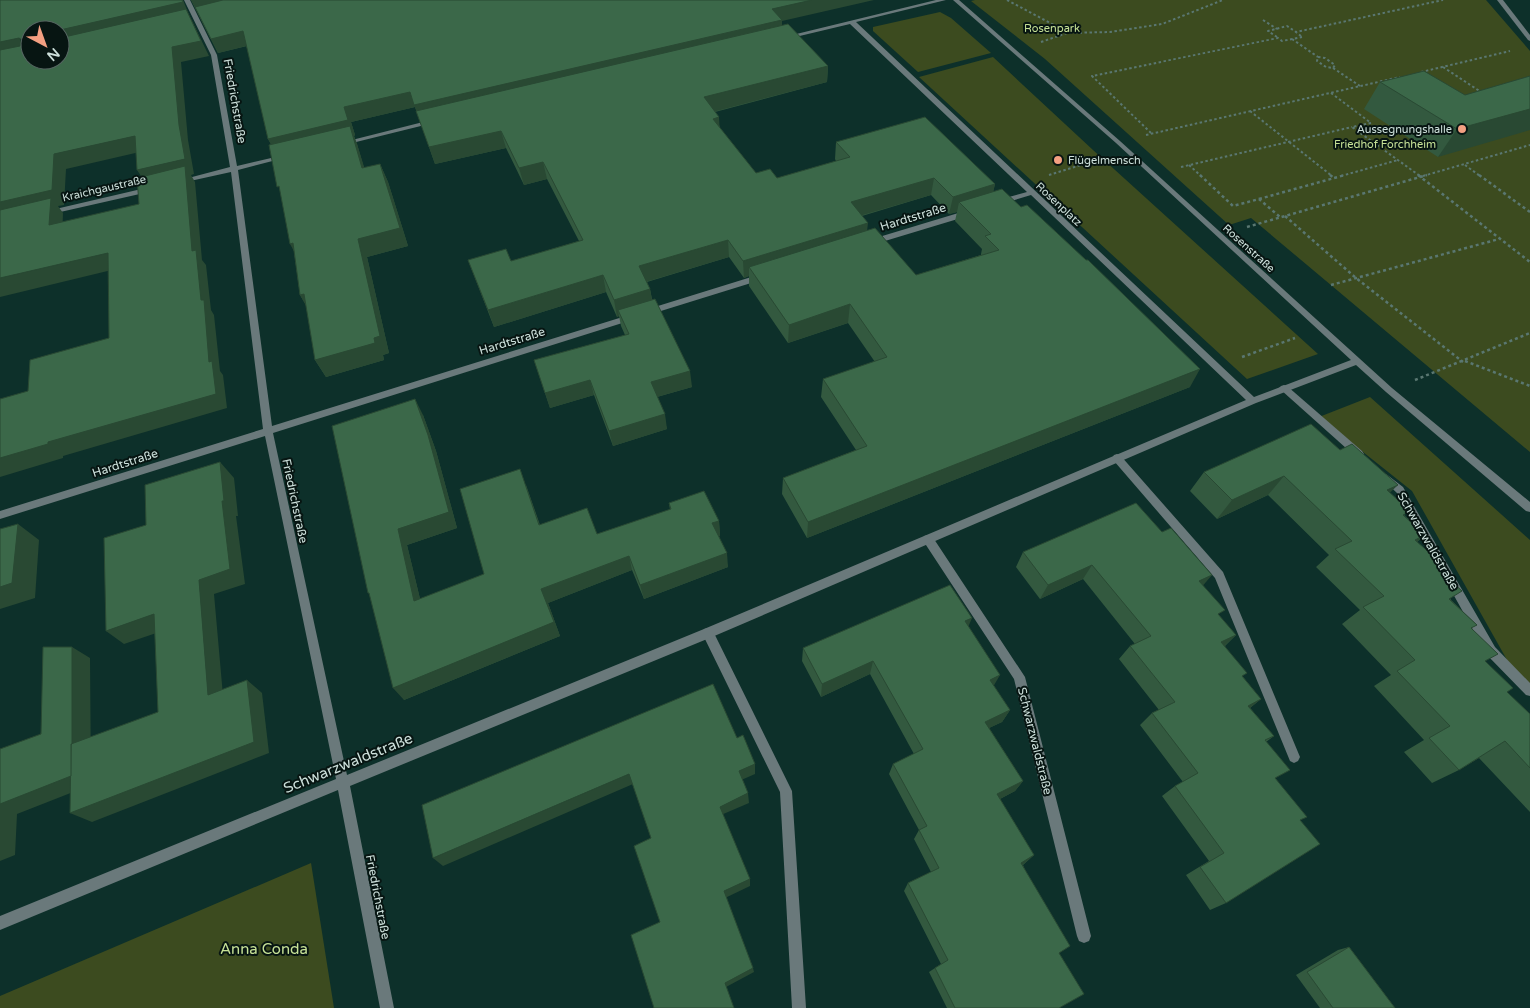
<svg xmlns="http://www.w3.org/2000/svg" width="1530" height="1008" viewBox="0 0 1530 1008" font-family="'Varela Round',sans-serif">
<rect width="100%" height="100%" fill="#0d302a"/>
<!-- green -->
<g fill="#3c4b1f">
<path d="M975,0H1486L1530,51V452L1251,218L1229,225L1045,59L971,1Z"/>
<path d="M940,12L951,18L991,53L918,72L873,31V27Z"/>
<path d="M993,57L1093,150L1318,354L1247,379L919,77Z"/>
<path d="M1370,397L1530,540V684L1511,667L1412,491L1319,417Z"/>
<path d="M311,863L334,1008H0V996Z"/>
</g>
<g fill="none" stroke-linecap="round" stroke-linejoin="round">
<!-- path-far1 -->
<g stroke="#5a7771" stroke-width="2" stroke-dasharray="2.5 2.5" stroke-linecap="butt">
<path d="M1007,0L1067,32"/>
<path d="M1263,20L1277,29"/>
<path d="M1301,36L1296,32L1443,0"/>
<path d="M1277,37L1268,31L1287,26L1296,32"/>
<path d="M1292,39L1318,57"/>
<path d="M1041,42L1067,33L1110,32L1162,24L1223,0"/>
<path d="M1318,57L1325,58L1335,65L1333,68L1326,67L1317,61Z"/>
<path d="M1443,67L1481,92"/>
<path d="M1333,68L1360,86"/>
<path d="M1421,72L1510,51"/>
<path d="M1331,93L1371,123L1352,127L1420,176"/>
<path d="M1250,111L1332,176"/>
<path d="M1151,133L1092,76L1278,38L1282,41L1302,37"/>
<path d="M1146,135L1400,77"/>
<path d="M1189,165L1201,176"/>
<path d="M1465,165L1480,176"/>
<path d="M1181,167L1352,127"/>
<path d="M1049,175L1100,159"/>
<path d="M1341,176L1398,160"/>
<path d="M1423,176L1530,145"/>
</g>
<!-- path -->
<g stroke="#5a7771" stroke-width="2.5" stroke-dasharray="3 3" stroke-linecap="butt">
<path d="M1200,175L1233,206L1259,199L1280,217"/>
<path d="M1330,175L1334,178"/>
<path d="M1418,175L1530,262"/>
<path d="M1479,175L1530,212"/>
<path d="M1259,199L1345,175"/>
<path d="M1285,216L1356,278L1463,362"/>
<path d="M1247,227L1427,175"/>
<path d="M1331,285L1499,239"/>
<path d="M1242,357L1295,338"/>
<path d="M1465,361L1530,386"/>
<path d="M1415,380L1530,333"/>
</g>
<!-- lane -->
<g fill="#6a797b" fill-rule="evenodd">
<path d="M1497,0H1503L1530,35V41L1528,40Z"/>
<path d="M1284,385L1287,386L1362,451L1364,454L1362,457H1356L1281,390L1279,388L1281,386Z"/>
<path d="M1117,454L1120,455L1223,572L1300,757L1298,761L1294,763L1290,761L1215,578L1114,461L1112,458L1114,455Z"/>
<path d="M1386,474L1403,487L1495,647L1530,683V696L1526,695L1487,655L1397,493L1381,478L1383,475Z"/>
<path d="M928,535L932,536L1025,677L1091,936L1089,941L1084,943L1079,941L1077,936L1014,679L924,542L923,539L924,536Z"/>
<path d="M708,628L712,629L792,791L806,1008H792L780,792L702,633L704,629Z"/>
</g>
<!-- street -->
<g fill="#6a797b" fill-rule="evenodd">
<path d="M184,0H190L217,55L237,166L284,155L288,157L238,170L272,426L629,315H635L636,317L635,319L273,433L347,775L704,629L1246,400L1031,195L1001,204H998V200L1027,192L850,24L787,39L784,37L936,0H946L856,22L1254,397L1351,360L1116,143L953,0H959L1120,141L1392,388L1530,502V512L1526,511L1386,392L1356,365L1256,403L712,637L350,786L394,1008H380L338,790L0,930V916L336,779L265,436L0,519V511L263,429L231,172L181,183L177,181L230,167L211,55Z"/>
<path d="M435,119L437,120V122L344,145L340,143Z"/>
<path d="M150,187L154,189L153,191L47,215L43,213L47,211Z"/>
<path d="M965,211H971L972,213L971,215L875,244H869L868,242L869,240Z"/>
<path d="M761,274L764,275V279L648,315L644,312L645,310Z"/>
</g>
</g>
<!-- wall -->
<g fill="#33593f" fill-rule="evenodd">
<path d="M191,0L782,21V26L828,66L827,82L715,112L720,128L756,173L777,178L836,161L835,159L836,142L995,184L993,192L1190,387L807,538L782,494L783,478L856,450L821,397L823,379L875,362L848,323L788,343L749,286V276L744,278L729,257L647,282L650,289L652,299L692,387L657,397L667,429L613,446L594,395L550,408L534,360L625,335L621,326L619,316L617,317L606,292L494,327L468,260L511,261L579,241L547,179L524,185L506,148L435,164L415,107L351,122L355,135L354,136L357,144L364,168L380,164L388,182L408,246L367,257L389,353L383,355L384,360L326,377L315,360L306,305L300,295L294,252L271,144L268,139L247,46L218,53ZM931,195L949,214L957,212L955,221L982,249L981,254V255L916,275L867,230L862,216Z"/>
<path d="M1530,76L1438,157L1364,109L1380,82L1465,95Z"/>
<path d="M423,415L436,451L457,528L407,545L420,599L484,574L526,485L540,525L597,534L670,510L669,503L719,521L720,536H719L728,567L644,599L632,570L548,603L560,636L404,700L371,597Z"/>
<path d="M1340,450L1390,493L1405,516L1425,535L1417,542L1438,569L1451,600L1477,625L1471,628L1485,661L1507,692L1530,714V812L1479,758L1459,770L1432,783L1404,752L1424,740L1374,686L1391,675L1342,624L1360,610L1316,567L1329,555L1268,495L1217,519L1190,491L1204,472Z"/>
<path d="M1023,552L1203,586L1219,616L1236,635L1225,646L1243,677L1261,699L1250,708L1274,736L1266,742L1276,779L1300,820L1226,903L1210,910L1186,875L1209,861L1162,796L1175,786L1183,782L1140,725L1152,713L1159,710L1119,659L1130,646L1135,644L1083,579L1040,599L1016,567Z"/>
<path d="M968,626L994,686L1010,710L1002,722L989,728L1023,781L1015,791L1000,799L1034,855L1023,865L1059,953V1008H947L929,972L941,964L904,891L908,883L931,872L914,839L919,830L889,774L893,764L914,754L870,674L821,697L802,661L803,648Z"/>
<path d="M1349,947L1395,1008H1320L1296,975L1338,950Z"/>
</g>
<!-- shaded-wall -->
<g fill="#294933">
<path d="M182,0H183L189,15L209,56L181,62L188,140L194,174L191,175L195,182L202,260L206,265L211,310L214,315L220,371L223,375L227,408L63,456V458L0,477V458L48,442L209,362L201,300L147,185L137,170L185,159L60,47V30Z"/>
<path d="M191,0H263L199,15Z"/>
<path d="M812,0H874L782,21V35L420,120L414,105L772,9Z"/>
<path d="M243,31L250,45L218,53L211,39Z"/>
<path d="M19,38L30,53L0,60V42Z"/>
<path d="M828,66L827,82L705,114L704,97Z"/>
<path d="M410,92L415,107L351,122L355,135L354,136L357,144L370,186L276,154L268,139L344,107Z"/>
<path d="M1530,109V130L1438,157L1457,129Z"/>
<path d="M719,117L720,134L713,119Z"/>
<path d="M501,131L506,148L435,164L429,147Z"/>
<path d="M135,136L144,151L66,169L64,205L58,206L63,213L62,240L0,220V202L54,154Z"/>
<path d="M543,162L547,179L524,185L519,168Z"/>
<path d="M380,164L388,182L408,246L367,257L389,353L383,355L384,360L326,377L315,360L358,239Z"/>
<path d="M934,178L931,195L849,219L851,202Z"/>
<path d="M995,184L991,201L959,202L957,212L949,214L953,197Z"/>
<path d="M868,223L866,240L749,267V276L744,278L743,261Z"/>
<path d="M728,240L729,257L642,283L639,266Z"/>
<path d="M293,243L300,262L290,244Z"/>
<path d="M108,253L120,268L0,297V278Z"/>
<path d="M603,275L606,292L494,327L488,310Z"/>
<path d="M650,289L653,306L618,310L619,316L617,317L614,300Z"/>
<path d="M304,294L310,313L300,295Z"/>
<path d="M850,304L848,323L788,343L789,325Z"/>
<path d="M1200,369L1190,387L807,538L808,522Z"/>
<path d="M690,371L692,387L653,398L651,382Z"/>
<path d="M590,380L594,395L550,408L545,393Z"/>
<path d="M415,399L423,415L436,451L457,528L407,545L424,615L414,601L398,529Z"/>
<path d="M665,414L667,429L613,446L609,431Z"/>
<path d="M220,462L234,478L238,516H236L245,584L214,594L224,707L208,695L199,580L222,501Z"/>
<path d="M1284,476L1268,495L1217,519L1232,500Z"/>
<path d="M1398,485L1378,504L1387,490Z"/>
<path d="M719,521L720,536L714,538L712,523Z"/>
<path d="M18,524L39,540L35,598L0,609V587Z"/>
<path d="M1425,535L1404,553L1415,540Z"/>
<path d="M727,553L728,567L644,599L640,585Z"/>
<path d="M629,556L632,570L548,603L560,636L404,700L393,688L541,589Z"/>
<path d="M1092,565L1083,579L1040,599L1048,585Z"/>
<path d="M1212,575L1200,589L1199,581Z"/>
<path d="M154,614L171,628L124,644L106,631Z"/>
<path d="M972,618L966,632L965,621Z"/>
<path d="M1236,635L1222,648L1221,642Z"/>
<path d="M72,647L90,658L91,785L17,814L15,855L0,861V787L17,798Z"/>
<path d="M873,661L870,674L821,697L822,684Z"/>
<path d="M1000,675L993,687L990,680Z"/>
<path d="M247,680L262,693L269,753L92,822L70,813Z"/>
<path d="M1261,699L1246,711L1248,706Z"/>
<path d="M1010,710L1002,722L978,733L985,722Z"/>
<path d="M755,764V774L739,781V771Z"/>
<path d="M629,774L633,784L443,866L433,858Z"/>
<path d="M1023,781L1015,791L990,804L997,794Z"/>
<path d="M748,793L749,803L721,815L720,807Z"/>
<path d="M1034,855L1025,863L1013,870L1021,863Z"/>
<path d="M750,879V886L725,898L724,891Z"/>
<path d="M753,968L754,972L726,987L725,983Z"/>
</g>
<!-- building -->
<g fill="#3b6849" stroke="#294933">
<path d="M0,0H182L183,2L60,30H30V60H60V38L186,9L201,41L172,47L179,125L185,159L137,170L135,136L54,154L52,190L0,202V50L20,46L22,40L19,38L0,42Z"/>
<path d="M223,0H812L772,9L782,20L414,105L410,92L344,107L348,120L268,139L243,31L211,39L195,7Z"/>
<path d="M788,24L828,66L704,97L719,117L713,119L756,173L770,169L777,178L850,157L836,142L925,117L995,184L953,197L934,178L851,202L868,223L743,261L728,240L639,266L650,289L614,300L603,275L488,310L468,260L506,249L511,261L583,240L543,162L519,168L501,131L429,147L416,111Z"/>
<path d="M1424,71L1465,95L1530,76V109L1457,129L1380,82Z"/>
<path d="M350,126L362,168L380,164L400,228L358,239L380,336L374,338L375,343L315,360L304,294L300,295L293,243L290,244L279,186L277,187L269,145Z"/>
<path d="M185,166L192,251L196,250L201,300H204L209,362L212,361L216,394L48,442V444L0,458V399L28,391L30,360L109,338L108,253L0,278V210L51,198L49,225L139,204L137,178Z"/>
<path d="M1002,189L1021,207L1027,205L1086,260H1088L1200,369L808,522L783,478L867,446L823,379L887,357L850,304L789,325L749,267L875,228L916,275L999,250L985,236L991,234L959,202Z"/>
<path d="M655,299L690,371L651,382L665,414L609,431L590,380L545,393L534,360L629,334L618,310Z"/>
<path d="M415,399L428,435L449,512L398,529L414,601L484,574L460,489L520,469L539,525L587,508L597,534L671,509L669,503L704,491L719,521L712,523L727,553L640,585L629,556L541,589L554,622L393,688L369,593H368L332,426Z"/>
<path d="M1311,424L1340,450L1352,444L1398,485L1387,490L1410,511L1403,515L1425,535L1415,540L1443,565L1437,568L1462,591L1449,599L1477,625L1471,628L1498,654L1485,661L1513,688L1507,692L1530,714V768L1505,741L1459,770L1429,738L1450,726L1397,671L1415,660L1363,607L1384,596L1335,549L1352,541L1284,476L1232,500L1204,472Z"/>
<path d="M220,462L224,501H222L230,569L199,580L208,695L247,680L254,742L70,813L71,744L158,712L154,614L106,631L104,538L146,525L145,485Z"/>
<path d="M1136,503L1162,532L1171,528L1212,575L1199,581L1225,610L1218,614L1236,635L1221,642L1247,673L1242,676L1261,699L1248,706L1274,736L1265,740L1290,770L1275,778L1307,817L1300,820L1320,844L1226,903L1200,867L1224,853L1175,786L1198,773L1152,713L1175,702L1130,646L1151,636L1092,565L1048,585L1023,552Z"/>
<path d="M18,524L12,583L0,587V529Z"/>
<path d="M950,585L972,618L965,621L1000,675L990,680L1010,710L985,722L1023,781L997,794L1034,855L1021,863L1070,946L1059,953L1084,994L1059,1008H955L935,968L948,960L908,883L939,868L919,830L927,826L893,764L923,749L873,661L822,684L803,648Z"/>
<path d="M43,647H72V744H71V776L0,804V749L41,734Z"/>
<path d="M713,684L737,738L743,735L755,764L739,771L748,793L720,807L750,879L724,891L753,968L725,983L734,1008H654L631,935L660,922L634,846L651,838L629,774L433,858L422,805Z"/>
<path d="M1349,947L1395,1008H1333L1307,972Z"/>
</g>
<!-- markers -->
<g fill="#f3a082" stroke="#071512" stroke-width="2">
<circle cx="1462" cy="129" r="5"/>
<circle cx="1058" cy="160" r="5"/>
</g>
<g text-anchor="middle" stroke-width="4" stroke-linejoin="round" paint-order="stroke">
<!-- far-park labels -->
<g font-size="11" fill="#c7e297" stroke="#071512">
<text x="1052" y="32">Rosenpark</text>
<text x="1385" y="148">Friedhof Forchheim</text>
</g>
<!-- far-poi labels -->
<g font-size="11" fill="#cde0db" stroke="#071512" text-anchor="end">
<text x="1452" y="133">Aussegnungshalle</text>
<text x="1068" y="164" text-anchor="start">Flügelmensch</text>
</g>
<!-- far-street labels -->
<g font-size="11" fill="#cde0db" stroke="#071512">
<text transform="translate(104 188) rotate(-13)" y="4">Kraichgaustraße</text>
<text transform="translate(1059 204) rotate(43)" y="4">Rosenplatz</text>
<text transform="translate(1249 248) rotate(42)" y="4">Rosenstraße</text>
</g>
<!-- street labels -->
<g font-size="12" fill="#cde0db" stroke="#071512">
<text transform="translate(235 101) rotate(80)" y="4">Friedrichstraße</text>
<text transform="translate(913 217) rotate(-17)" y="4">Hardtstraße</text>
<text transform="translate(512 341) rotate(-17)" y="4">Hardtstraße</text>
<text transform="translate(125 463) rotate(-18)" y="4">Hardtstraße</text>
<text transform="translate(295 501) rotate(78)" y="4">Friedrichstraße</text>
<text transform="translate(1428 541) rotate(60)" y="4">Schwarzwaldstraße</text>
<text transform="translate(1035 741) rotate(76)" y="4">Schwarzwaldstraße</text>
<text transform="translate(378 897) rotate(79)" y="4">Friedrichstraße</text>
</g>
<!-- near-street labels -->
<g font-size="15" fill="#cde0db" stroke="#071512">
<text transform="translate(348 763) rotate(-22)" y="5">Schwarzwaldstraße</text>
</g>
<!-- near-park labels -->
<g font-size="15" fill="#c7e297" stroke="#071512">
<text x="264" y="954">Anna Conda</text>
</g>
</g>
<!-- north arrow -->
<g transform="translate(45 45) rotate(139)"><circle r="24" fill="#071512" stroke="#566662"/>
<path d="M0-4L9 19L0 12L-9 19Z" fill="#f3a082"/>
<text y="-8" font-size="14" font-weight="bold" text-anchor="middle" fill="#cde0db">N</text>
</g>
</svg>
